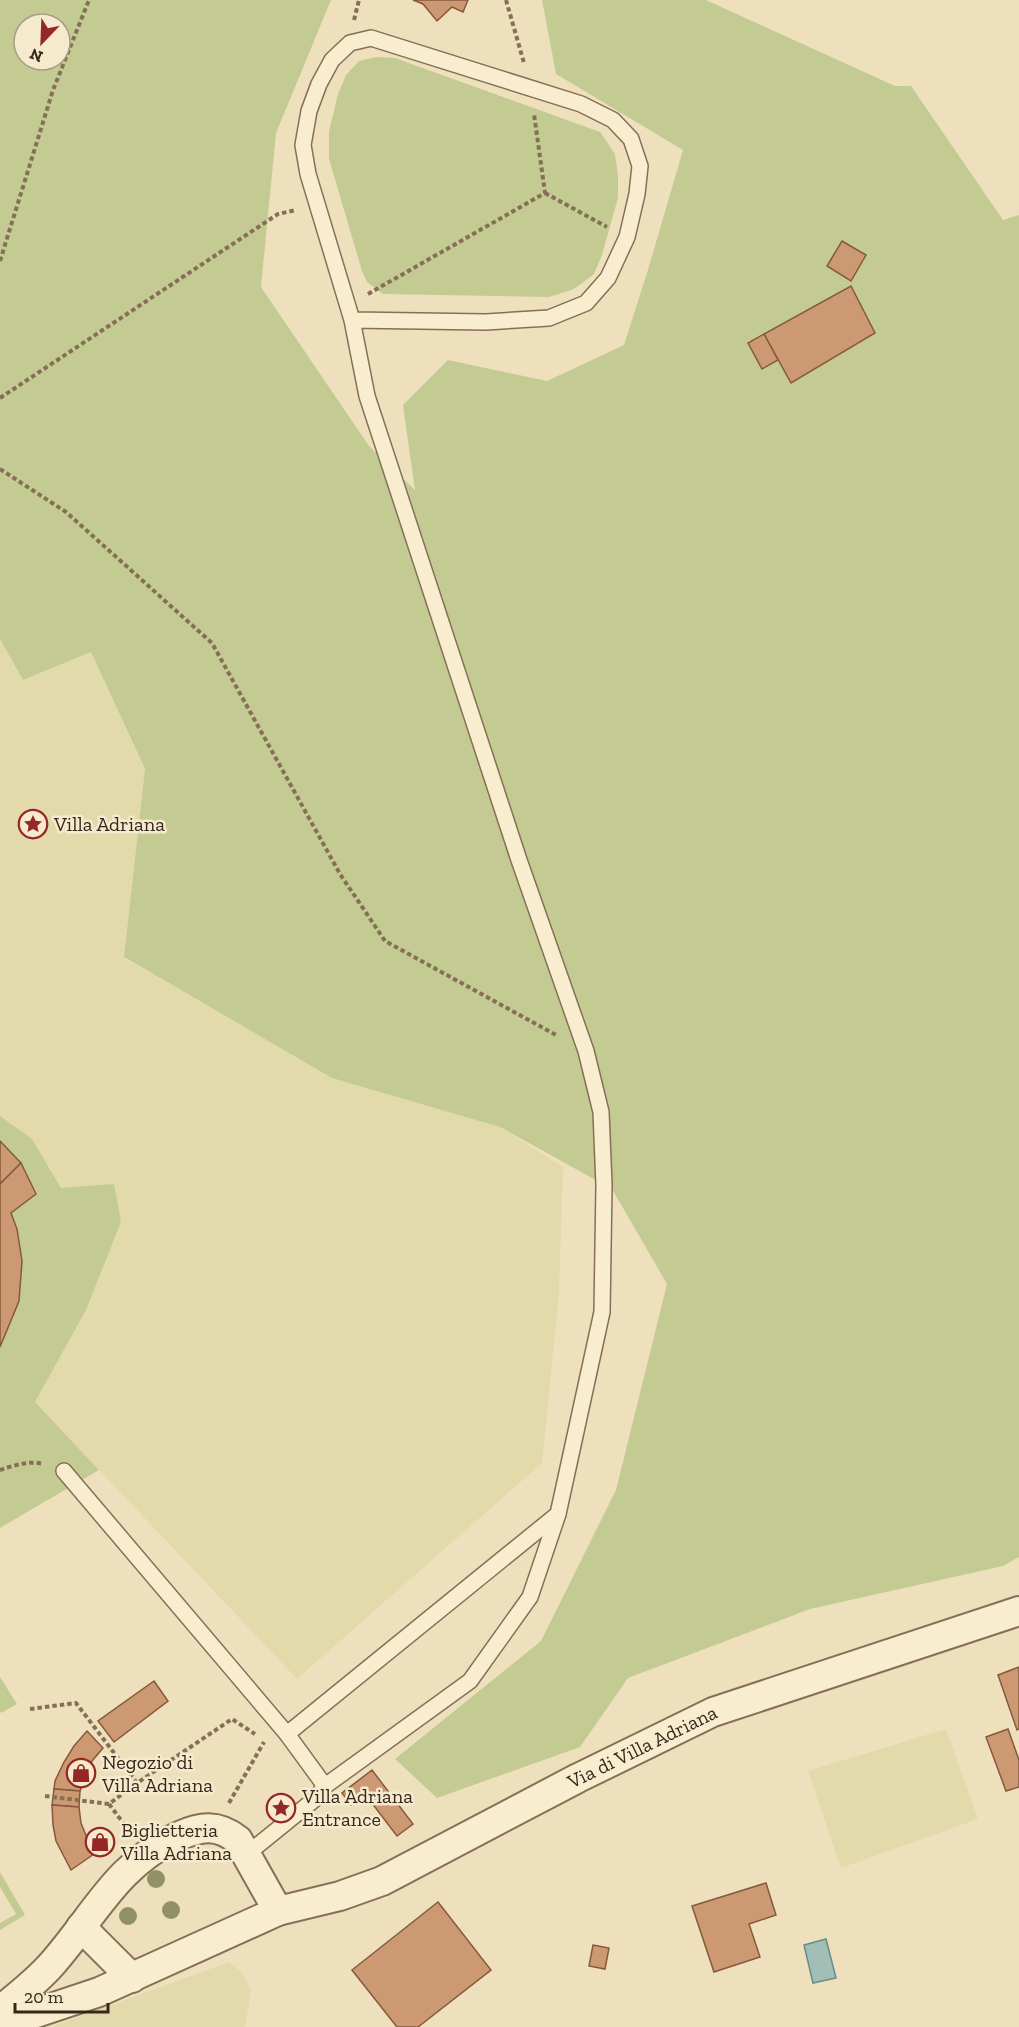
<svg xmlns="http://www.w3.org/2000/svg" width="1019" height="2027" viewBox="0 0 1019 2027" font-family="'Zilla Slab',serif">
<rect width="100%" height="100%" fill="#eee0bd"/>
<!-- farmland -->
<g fill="#e3daab">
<path d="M0,639L23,680L91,652L145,770L124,958L334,1078L500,1127L563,1167L559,1293L542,1463L297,1679L35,1402L86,1310L121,1222L61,1188L32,1140L0,1116Z"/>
<path d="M946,1729L978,1819L841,1868L808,1771Z"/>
<path d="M229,1962L242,1973L251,1991L245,2027H51Z"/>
</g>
<!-- green -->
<g fill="#c4cb92" fill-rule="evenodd">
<path d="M0,0H331L276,133L261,287L369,446L415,490L403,405L448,360L547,381L624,345L647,273L683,150L556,74L542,0H706L895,86H911L1003,220L1019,215V1557L1003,1566L810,1609L628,1678L580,1747L437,1798L395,1759L541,1641L616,1490L667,1284L612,1189L500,1127L332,1078L124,957L145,769L91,652L23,680L0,639ZM24,24H60V60H24Z"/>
<path d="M376,57L395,58L600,132L615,154L618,176V198L602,255L594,274L574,289L549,297L383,294L367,282L362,271L329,159V131L338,94L346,75L359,61Z"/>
<path d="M0,1116L32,1139L61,1188L114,1184L121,1222L86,1310L35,1402L99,1470L0,1528Z"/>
<path d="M0,1677L17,1704L1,1713L0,1711Z"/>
<path d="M0,1872L25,1915L0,1930V1923L16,1914L0,1887Z"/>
</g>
<!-- water -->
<path fill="#a1bfb6" stroke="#698c84" stroke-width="1.5" d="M826,1939L836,1978L813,1983L804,1945Z"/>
<!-- building -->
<g fill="#cc9973" stroke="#855a3c" stroke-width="1.5">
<path d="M413,0H468L463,12L452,7L437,21L423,4Z"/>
<path d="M842,241L866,255L851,281L827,266Z"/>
<path d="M851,286L875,333L791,383L764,334Z"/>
<path d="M764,334L778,360L762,369L748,343Z"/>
<path d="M0,1141L21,1163L0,1184Z"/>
<path d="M21,1163L36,1194L11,1213L17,1229L22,1261L19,1301L0,1347V1184Z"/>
<path d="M1019,1667V1729L1017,1730L998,1675Z"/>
<path d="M154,1681L168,1701L114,1742L98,1721Z"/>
<path d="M1008,1729L1019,1760V1787L1006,1791L986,1737Z"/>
<path d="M87,1731L103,1748L92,1761L80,1791L54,1789L55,1781L64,1762L74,1746Z"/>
<path d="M372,1770L413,1824L397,1836L365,1794L351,1805L342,1793Z"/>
<path d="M54,1789L80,1791L79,1807L52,1805Z"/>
<path d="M52,1805L79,1807L81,1823L89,1843L108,1832L114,1840L71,1870L56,1841L53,1825Z"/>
<path d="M766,1883L776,1915L749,1924L760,1957L714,1972L692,1906Z"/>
<path d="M438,1902L491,1970L418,2027H397L352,1970Z"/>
<path d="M593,1945L609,1948L605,1969L589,1966Z"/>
</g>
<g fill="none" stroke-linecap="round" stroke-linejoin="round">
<!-- lane casing -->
<g stroke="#857057" stroke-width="18">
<g id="lane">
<path d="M64,1471L287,1734L325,1786L470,1681L530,1597L558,1514"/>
<path d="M287,1734L558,1514L602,1312L604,1185L601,1112L586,1051L519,860L367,396L352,320L308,174L303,145L309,111L319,84L332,60L350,43L371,38L581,104L613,120L631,139L640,166L637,194L627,237L608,278L586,303L549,318L486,322L352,320"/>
<path d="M247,1854L315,1799L325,1786"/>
</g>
</g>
<!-- street casing -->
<g stroke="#857057" stroke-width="32">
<g id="street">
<path d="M81,1927L132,1978"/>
<path d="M0,2011C17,1996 36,1982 51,1965C94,1917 116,1864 179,1836C201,1826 218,1824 238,1840L278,1911"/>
<path id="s1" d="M0,2025L99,1992L278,1911L340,1896L382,1881L578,1778L713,1712L1019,1611"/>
</g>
</g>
<!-- path -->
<g stroke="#857057" stroke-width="4" stroke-dasharray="4.5 3" stroke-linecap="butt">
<path d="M506,0L524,63"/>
<path d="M354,20L359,0"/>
<path d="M545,193L607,227"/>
<path d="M0,261L53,90L89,0"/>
<path d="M368,294L545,193L534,114"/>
<path d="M0,398L278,214L296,210"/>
<path d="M0,469L66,512L212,643L340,874L385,941L556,1035"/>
<path d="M0,1470C13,1466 29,1460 43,1464"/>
<path d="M30,1709L76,1703L137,1783L232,1719L255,1734"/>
<path d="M45,1796L109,1804L137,1783"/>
<path d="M229,1803L264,1742"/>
<path d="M109,1804L130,1832"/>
</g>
<!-- lane -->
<use href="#lane" stroke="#f9edd0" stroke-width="15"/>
<!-- street -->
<use href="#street" stroke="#f9edd0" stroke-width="28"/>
</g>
<!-- trees -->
<g fill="#919168">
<circle cx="156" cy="1879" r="9"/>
<circle cx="171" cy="1910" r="9"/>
<circle cx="128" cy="1916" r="9"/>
</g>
<!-- icons -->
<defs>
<g id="sight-ring" transform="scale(1.5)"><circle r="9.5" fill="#f5eacd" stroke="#952726" stroke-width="1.5"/><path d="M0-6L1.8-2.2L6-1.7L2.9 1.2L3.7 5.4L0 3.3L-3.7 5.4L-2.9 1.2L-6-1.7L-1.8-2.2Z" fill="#952726"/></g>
<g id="shop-ring" transform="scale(1.5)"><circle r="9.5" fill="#f5eacd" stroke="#952726" stroke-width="1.5"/><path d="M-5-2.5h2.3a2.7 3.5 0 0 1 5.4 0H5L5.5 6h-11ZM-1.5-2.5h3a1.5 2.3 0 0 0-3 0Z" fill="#952726"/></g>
</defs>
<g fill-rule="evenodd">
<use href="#sight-ring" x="33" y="824"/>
<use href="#shop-ring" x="81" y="1773"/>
<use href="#sight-ring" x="281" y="1808"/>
<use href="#shop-ring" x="100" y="1842"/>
</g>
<g text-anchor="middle" stroke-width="5" stroke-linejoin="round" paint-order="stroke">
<!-- poi labels -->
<g font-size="20" fill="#35281b" stroke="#f5eacd" text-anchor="start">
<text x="54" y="831">Villa Adriana</text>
<text x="102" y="1769">Negozio di<tspan x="102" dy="23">Villa Adriana</tspan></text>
<text x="302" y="1803">Villa Adriana<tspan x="302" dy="23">Entrance</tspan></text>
<text x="121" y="1837">Biglietteria<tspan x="121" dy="23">Villa Adriana</tspan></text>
</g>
<!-- street labels -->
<g font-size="20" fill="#35281b" stroke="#f5eacd">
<text dy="7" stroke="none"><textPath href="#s1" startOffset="702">Via di Villa Adriana</textPath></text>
</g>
</g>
<!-- north arrow -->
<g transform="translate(42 42) rotate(203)"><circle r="28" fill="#f5eacd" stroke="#a89c86" stroke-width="1.5"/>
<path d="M0-4.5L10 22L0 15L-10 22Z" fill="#952726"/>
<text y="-9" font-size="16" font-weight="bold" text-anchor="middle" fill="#35281b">N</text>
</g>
<!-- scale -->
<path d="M15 2003v9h93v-9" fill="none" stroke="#35281b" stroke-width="3"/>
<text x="24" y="2003" font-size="18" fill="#35281b" stroke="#f5eacd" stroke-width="4.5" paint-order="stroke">20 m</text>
</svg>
